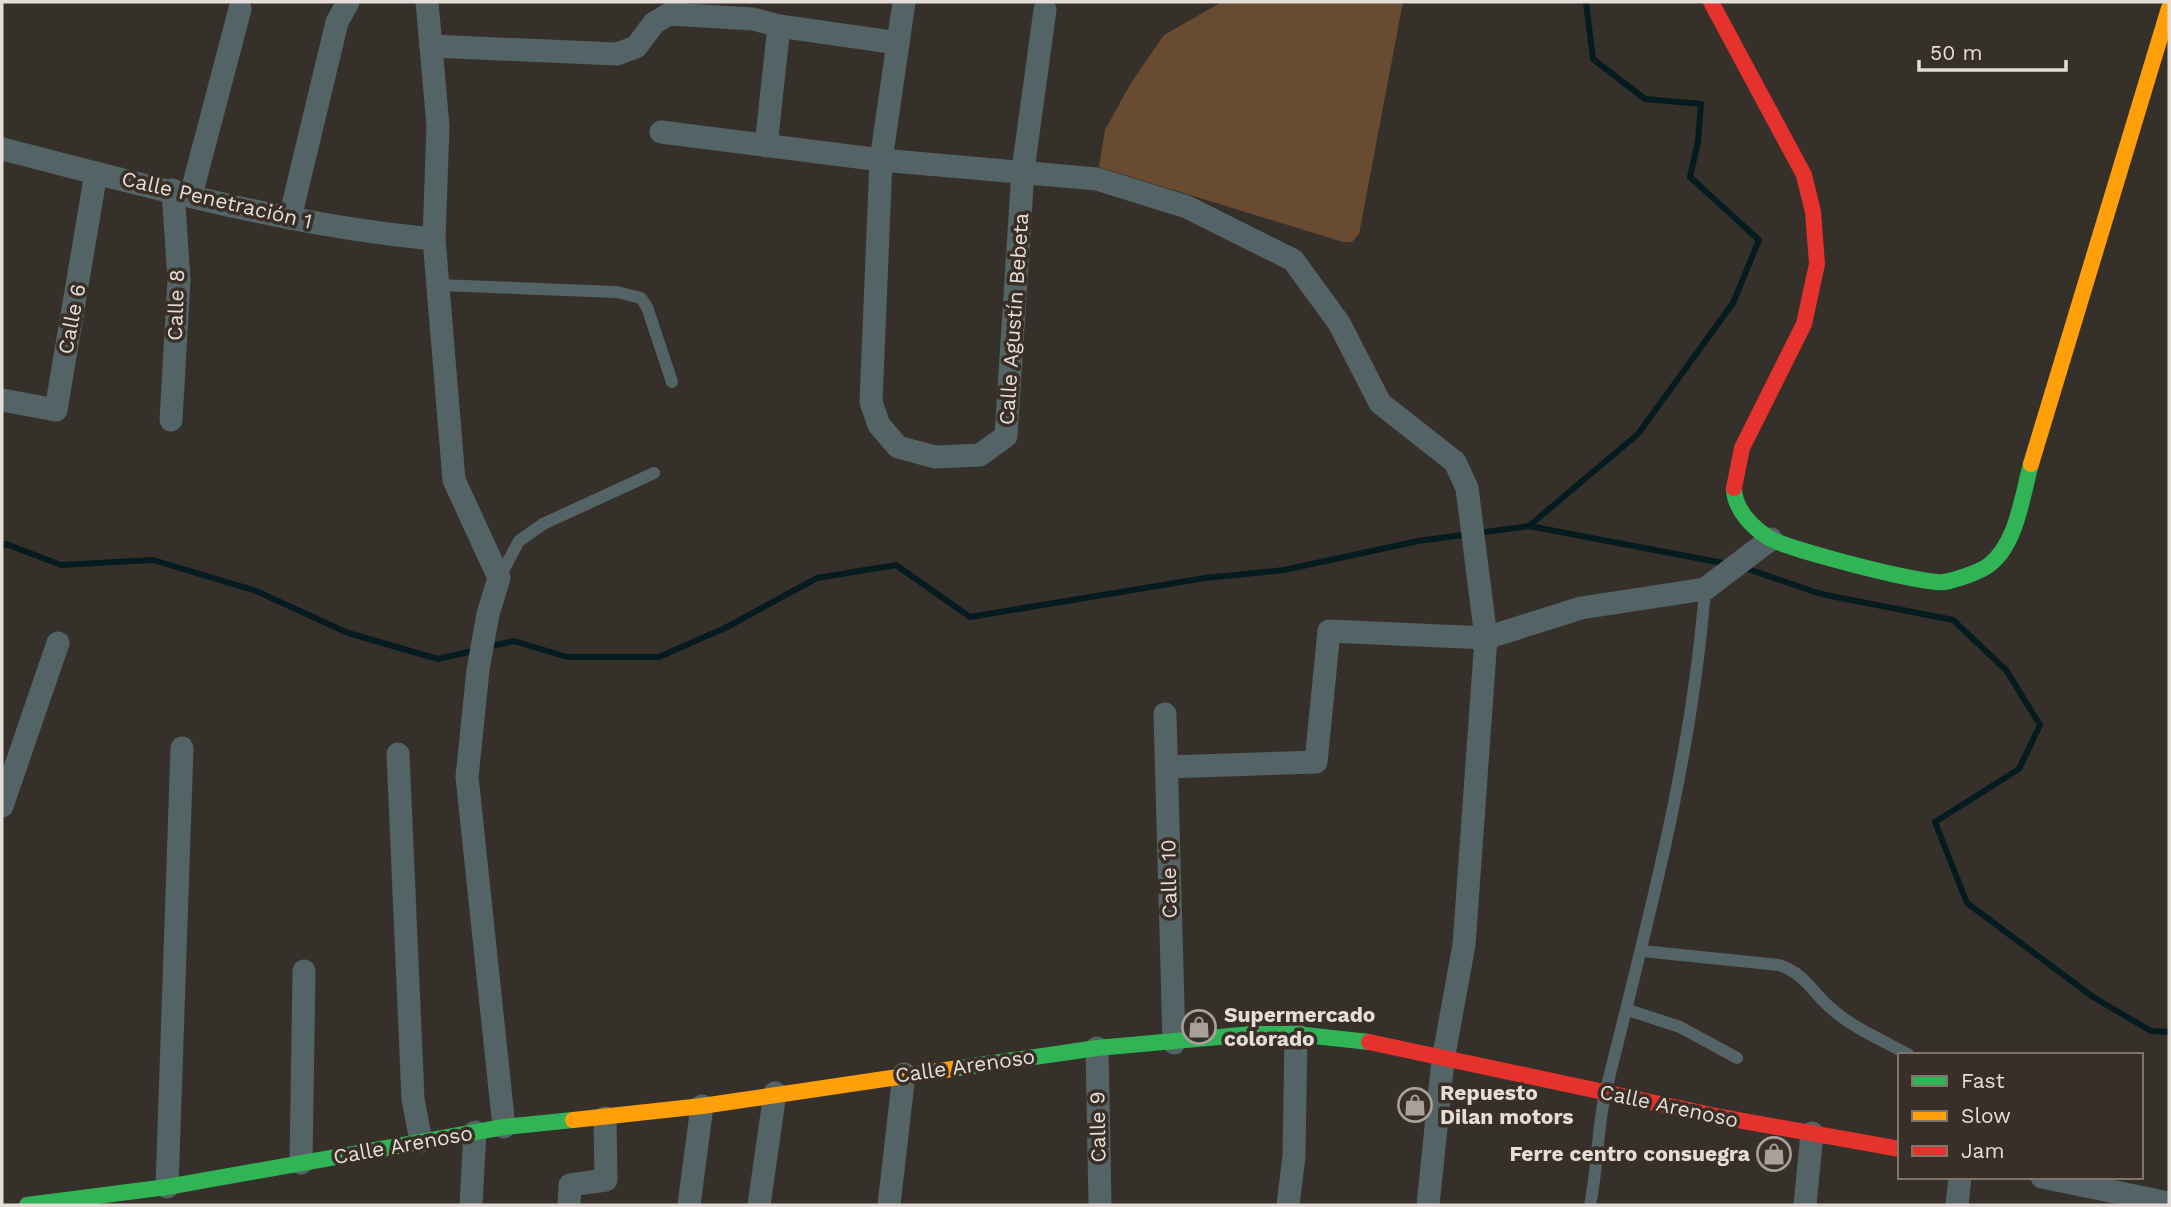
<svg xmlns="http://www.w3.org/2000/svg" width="2171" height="1207" viewBox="0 0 2171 1207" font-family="'Work Sans',sans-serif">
<rect width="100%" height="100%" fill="#36302a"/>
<!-- green -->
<path fill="#694b32" d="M1222,2H1403L1359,234L1352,242H1343L1099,167L1105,130L1131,83L1164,35Z"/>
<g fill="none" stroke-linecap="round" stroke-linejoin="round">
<!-- stream -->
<g stroke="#061b1f" stroke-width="6">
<path d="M1529,526L1638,434L1733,303L1759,240L1690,177L1698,141L1701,104L1645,99L1593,59L1586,2"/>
<path d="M2,546L6,544L61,565L153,560L256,591L348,633L438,659L477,650"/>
<path d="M1742,567L1821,594L1953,620L2006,670L2040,725L2019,769L1935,822L1967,903L2093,997L2151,1031L2169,1032"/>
<path d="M488,647L514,641L567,657H659L725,628L817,578L896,565L970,617L1205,578L1284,570L1418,541L1529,526L1728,564"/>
</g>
<!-- lane -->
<g stroke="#546366" stroke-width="12">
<path d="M438,285L617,292L641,298L647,307L672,382"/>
<path d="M499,578L519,541L543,524L654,473"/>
<path d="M1642,951L1779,965C1805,973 1813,994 1833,1010C1855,1029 1884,1041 1909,1055"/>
<path d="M1628,1010L1680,1027L1737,1058"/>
<path d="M1590,1205C1598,1167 1597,1127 1606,1090C1647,924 1692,760 1705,589"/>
</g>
<!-- street -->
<g stroke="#546366" stroke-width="23">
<path d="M427,2L438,126L434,239L454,480L499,578L488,614L478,670L467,777L504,1127"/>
<path d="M904,2L881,160L871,402L879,425L898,447L935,457L980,455L1006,436L1023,170L1045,10"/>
<path d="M431,46L617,54L636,47L654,23L669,14L753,19L779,26L898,43"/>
<path d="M661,132L881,160L1097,179L1187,207L1293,260L1339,323L1380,403L1455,462L1467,488L1486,638L1581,608L1705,589L1771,539"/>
<path d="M766,146L779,26"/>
<path d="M2,149C144,185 288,226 434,239"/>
<path d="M191,195L240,9"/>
<path d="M290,218L337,22L348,2"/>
<path d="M2,400L56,410L96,173"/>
<path d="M171,420L179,280L173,190"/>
<path d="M1165,714L1174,1043"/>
<path d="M398,754L413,1099L421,1141"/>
<path d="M1167,767L1316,762L1329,631L1486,638L1464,945L1443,1060L1428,1205"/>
<path d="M2,806L58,643"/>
<path d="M1097,1048L1100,1205"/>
<path d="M301,1163L304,971"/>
<path d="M2042,1177L2169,1203"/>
<path d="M167,1187L182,748"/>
<path d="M471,1205L475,1132"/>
<path d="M569,1205L570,1185L606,1180L605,1118"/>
<path d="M689,1205L702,1106"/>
<path d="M759,1205L775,1093"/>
<path d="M889,1205L904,1074"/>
<path d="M1288,1205L1294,1156L1296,1034"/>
<path d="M1805,1205L1812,1133"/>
<path d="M1957,1205L1960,1177"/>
</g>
<!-- fast -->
<g stroke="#30b455" stroke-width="16">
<path d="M1734,488C1734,509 1752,527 1769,538C1787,549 1924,585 1944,582C1956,580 1980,572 1989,565C2017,544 2022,496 2031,464"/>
<path d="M952,1069L1097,1048L1252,1034H1296L1369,1042"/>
<path d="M27,1205L167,1187L504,1127L573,1120"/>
</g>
<!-- slow -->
<g stroke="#ff9f0a" stroke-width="16">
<path d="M2031,464L2169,8"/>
<path d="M573,1120L702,1106L952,1069"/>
</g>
<!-- jam -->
<g stroke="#e5322d" stroke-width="16">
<path d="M1711,2L1804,175L1813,212L1817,264L1804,324L1742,448L1734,488"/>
<path d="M1369,1042L1721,1117L1900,1149"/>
</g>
</g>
<!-- icons -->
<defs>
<g id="shop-ring" transform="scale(1.75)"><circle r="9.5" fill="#3a2f26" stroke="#a7a09b" stroke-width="1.5"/><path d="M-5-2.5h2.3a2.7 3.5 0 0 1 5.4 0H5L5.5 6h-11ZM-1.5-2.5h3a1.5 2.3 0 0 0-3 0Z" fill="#a7a09b"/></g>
</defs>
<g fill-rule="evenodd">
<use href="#shop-ring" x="1199" y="1027"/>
<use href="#shop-ring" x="1415" y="1105"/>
<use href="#shop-ring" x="1774" y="1154"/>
</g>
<g text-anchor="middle" stroke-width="7" stroke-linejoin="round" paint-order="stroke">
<!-- street labels -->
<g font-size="21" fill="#e4ddd8" stroke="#3a2f26">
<text transform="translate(217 200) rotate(13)" y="7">Calle Penetración 1</text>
<text transform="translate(176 305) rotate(-88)" y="7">Calle 8</text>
<text transform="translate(72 319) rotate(-79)" y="7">Calle 6</text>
<text transform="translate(1014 319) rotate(-86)" y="7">Calle Agustín Bebeta</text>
<text transform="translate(1169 879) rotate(-91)" y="7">Calle 10</text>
<text transform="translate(965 1066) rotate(-8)" y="7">Calle Arenoso</text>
<text transform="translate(1669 1106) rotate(12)" y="7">Calle Arenoso</text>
<text transform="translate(1098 1127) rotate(-91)" y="7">Calle 9</text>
<text transform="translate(403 1145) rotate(-10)" y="7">Calle Arenoso</text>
</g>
<!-- poi labels -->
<g font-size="21" font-weight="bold" fill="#e4ddd8" stroke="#3a2f26" text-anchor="start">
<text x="1224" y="1022">Supermercado<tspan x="1224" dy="24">colorado</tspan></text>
<text x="1440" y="1100">Repuesto<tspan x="1440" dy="24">Dilan motors</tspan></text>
<text x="1750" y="1161" text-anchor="end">Ferre centro consuegra</text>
</g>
</g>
<!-- border -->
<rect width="2171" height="1207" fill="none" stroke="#e4ddd8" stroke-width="7"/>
<!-- legend -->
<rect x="1898" y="1053" width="245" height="126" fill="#3a2f26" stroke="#7e756d" stroke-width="2"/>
<rect x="1912" y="1076" width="35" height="10" fill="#30b455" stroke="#7e756d" stroke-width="2"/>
<text x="1961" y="1088" font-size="21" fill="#e4ddd8">Fast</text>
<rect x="1912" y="1111" width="35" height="10" fill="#ff9f0a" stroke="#7e756d" stroke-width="2"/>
<text x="1961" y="1123" font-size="21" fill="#e4ddd8">Slow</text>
<rect x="1912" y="1146" width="35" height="10" fill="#e5322d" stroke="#7e756d" stroke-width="2"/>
<text x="1961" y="1158" font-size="21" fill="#e4ddd8">Jam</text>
<!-- scale -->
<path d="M1919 60v10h147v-10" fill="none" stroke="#e4ddd8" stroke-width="3.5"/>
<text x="1930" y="60" font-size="21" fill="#e4ddd8" stroke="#3a2f26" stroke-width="5" paint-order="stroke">50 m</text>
</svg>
